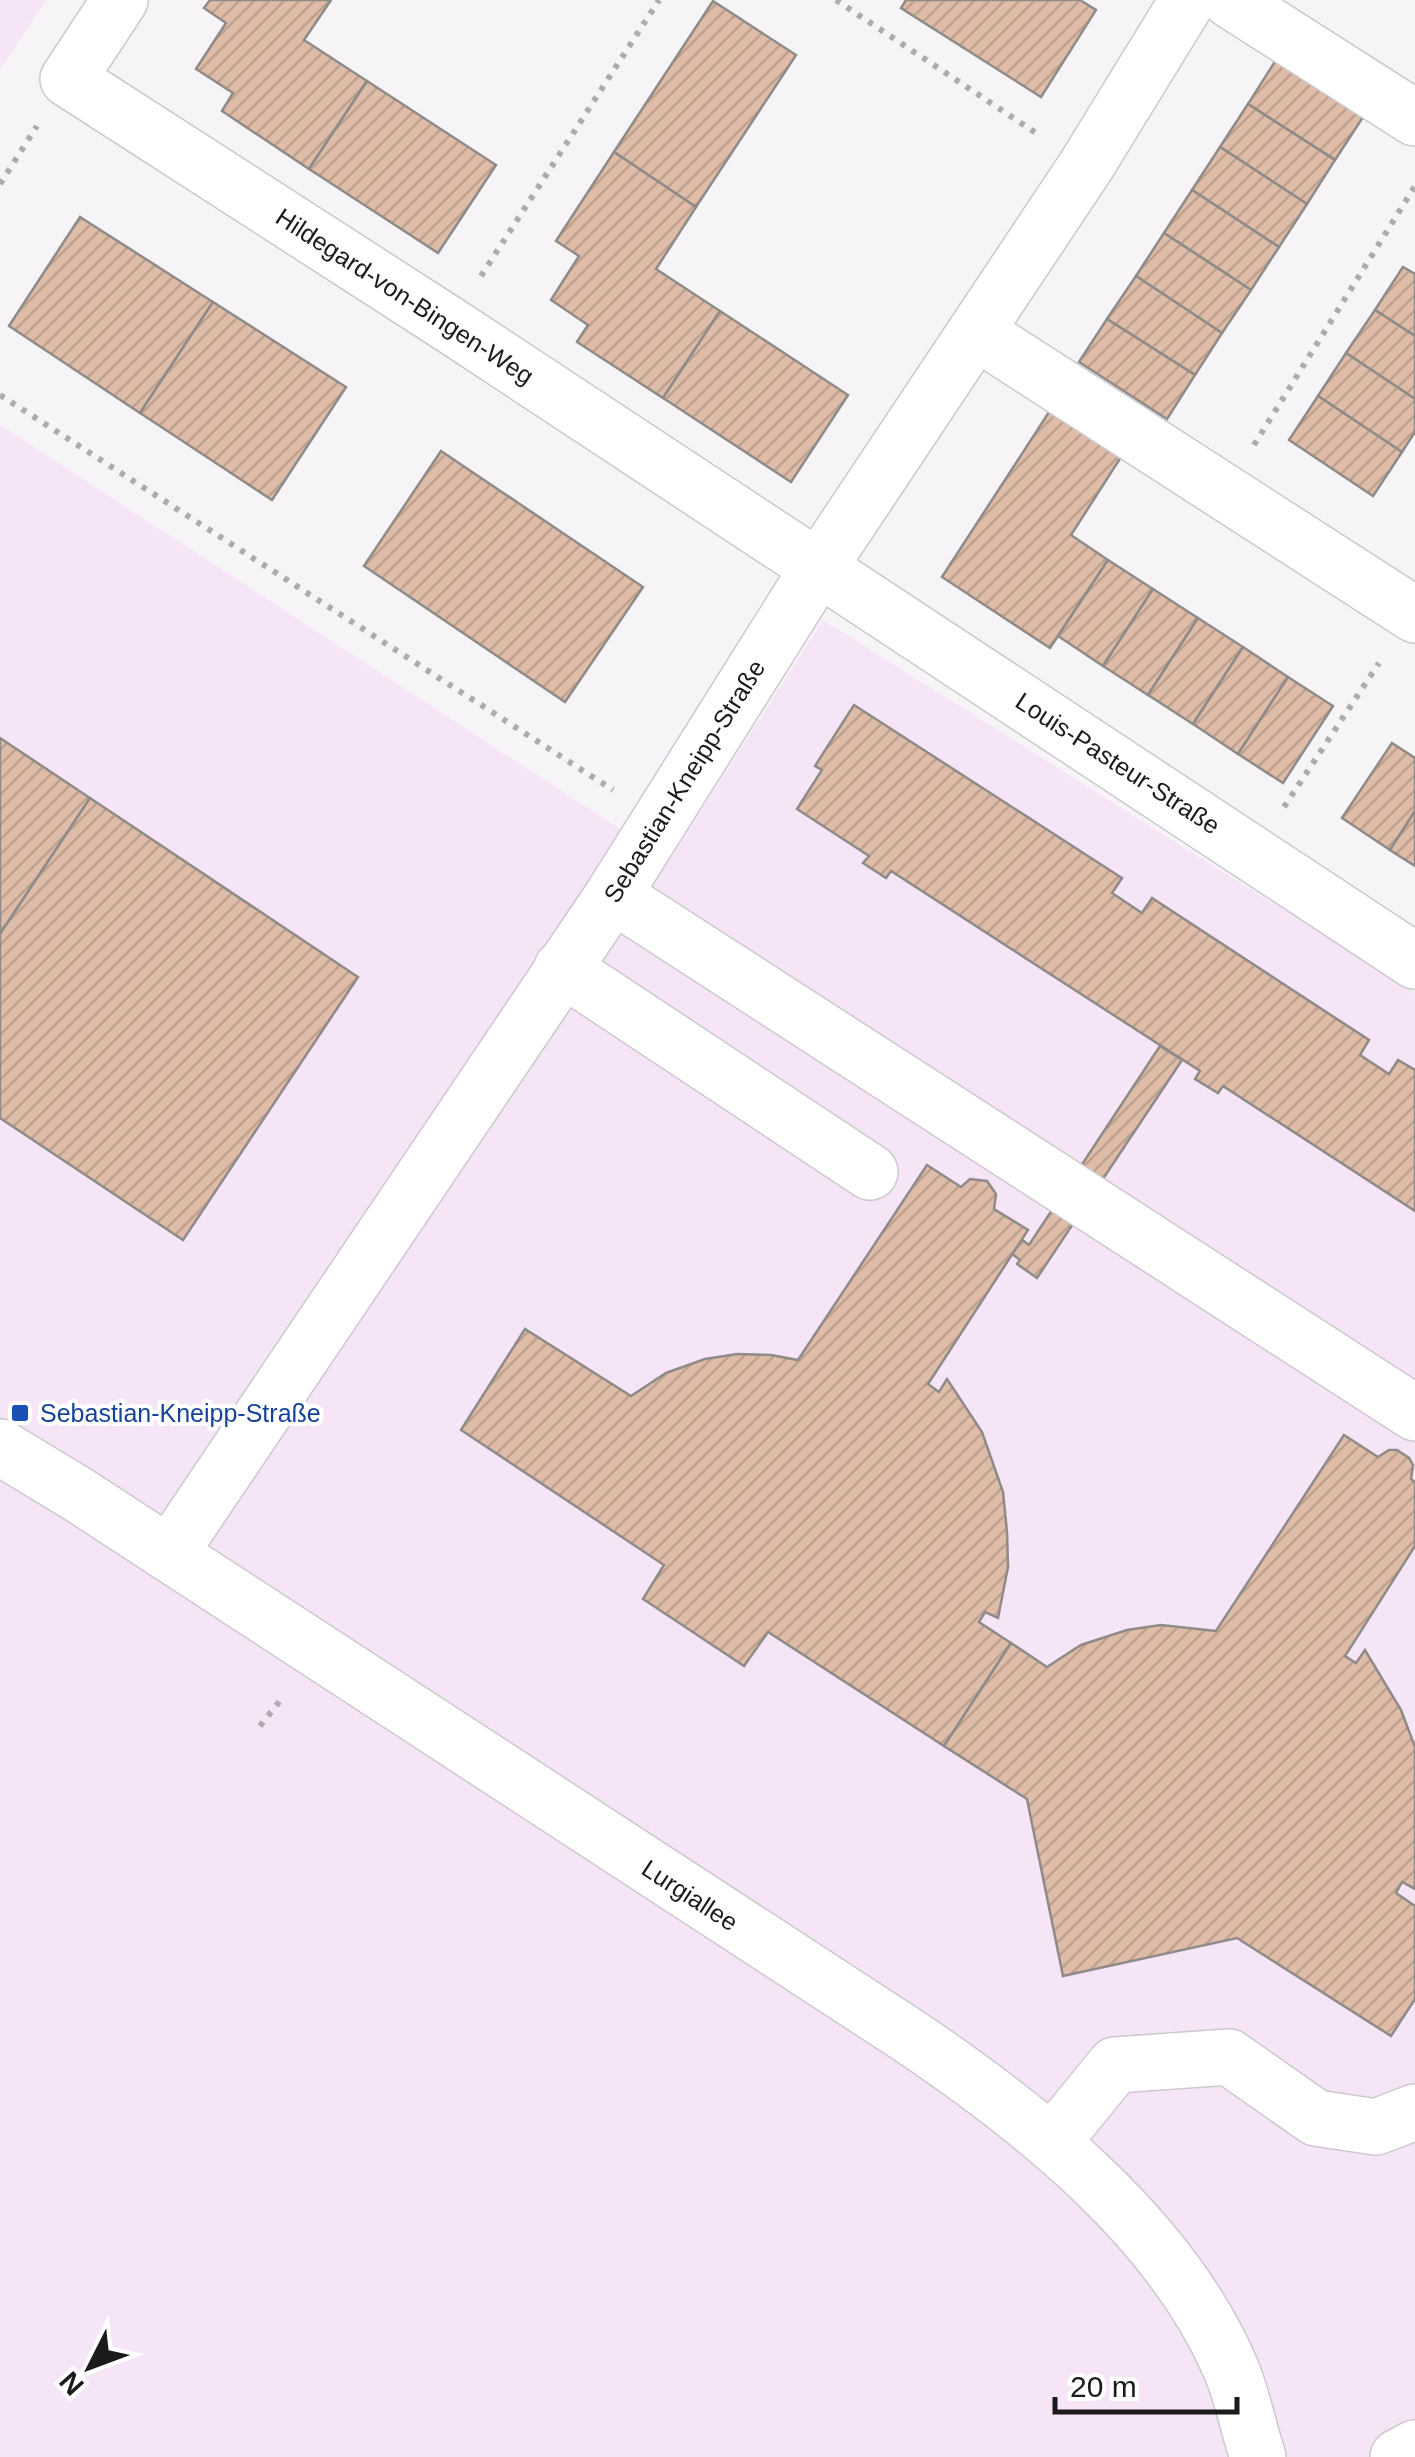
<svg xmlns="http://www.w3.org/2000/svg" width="1415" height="2457" viewBox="0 0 1415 2457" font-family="Arial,sans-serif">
<defs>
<pattern id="building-hatch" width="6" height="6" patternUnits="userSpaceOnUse" patternTransform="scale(2.5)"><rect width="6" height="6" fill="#dfbca7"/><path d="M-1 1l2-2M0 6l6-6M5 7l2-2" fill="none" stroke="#bfa18f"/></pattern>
</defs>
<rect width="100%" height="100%" fill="#f7f4f8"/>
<!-- commercial -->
<g fill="#f6e5f6">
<path d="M0,0H46L0,70Z"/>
<path d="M0,425L669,861L823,620L1415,993V2457H0Z"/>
</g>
<!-- building -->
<g fill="url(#building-hatch)" stroke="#8f8b88" stroke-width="2.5">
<path d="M210,0H331L304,40L367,81L309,169L222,111L233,93L196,69L226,23L204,8Z"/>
<path d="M906,0H1080L1096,10L1041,97L901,8Z"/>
<path d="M713,1L796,55L696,207L614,152Z"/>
<path d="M1276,60L1363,117L1335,160L1248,104Z"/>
<path d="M367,81L496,165L438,253L309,169Z"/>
<path d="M1248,104L1335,160L1307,204L1220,147Z"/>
<path d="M1220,147L1307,204L1279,247L1192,190Z"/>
<path d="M614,152L696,207L656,269L720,311L663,398L577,342L588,325L551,300L579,256L556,241Z"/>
<path d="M1192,190L1279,247L1251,290L1164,233Z"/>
<path d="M80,217L213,302L140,413L9,326Z"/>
<path d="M1164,233L1251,290L1222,333L1136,276Z"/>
<path d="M1403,267L1415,274V336L1375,310Z"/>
<path d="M1136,276L1222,333L1195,375L1107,319Z"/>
<path d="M213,302L346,387L272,500L140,413Z"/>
<path d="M1375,310L1415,336V399L1346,353Z"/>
<path d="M720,311L848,395L791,482L663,398Z"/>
<path d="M1107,319L1195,375L1167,419L1079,362Z"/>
<path d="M1346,353L1415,399V432L1402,452L1318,396Z"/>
<path d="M1318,396L1402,452L1373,496L1289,440Z"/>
<path d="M1051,409L1123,454L1071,535L1108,560L1050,648L942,577Z"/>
<path d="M441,451L643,587L565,702L364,566Z"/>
<path d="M1108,560L1153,589L1103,666L1058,636Z"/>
<path d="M1153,589L1198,618L1148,695L1103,666Z"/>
<path d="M1198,618L1243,647L1193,724L1148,695Z"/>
<path d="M1243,647L1288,677L1238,754L1193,724Z"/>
<path d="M1288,677L1333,706L1283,783L1238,754Z"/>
<path d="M854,705L1122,878L1112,893L1142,913L1152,898L1369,1040L1360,1055L1389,1074L1398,1060L1415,1070V1211L1223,1086L1218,1093L1195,1079L1200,1071L891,871L886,878L863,863L869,856L797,809L822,770L815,766Z"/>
<path d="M0,738L90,798L0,934Z"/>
<path d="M1392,743L1415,758V811L1390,850L1342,818Z"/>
<path d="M90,798L358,977L183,1240L0,1118V934Z"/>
<path d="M1415,811V866L1390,850Z"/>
<path d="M1160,1046L1182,1060L1037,1278L1017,1264L1020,1260L1012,1254L1021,1239L1029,1245Z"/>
<path d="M927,1165L961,1187L970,1179L987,1181L996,1194L994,1209L1028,1230L928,1384L939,1392L947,1379L982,1432L1003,1492L1007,1532L1008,1567L998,1618L985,1612L979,1622L1011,1643L944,1746L768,1632L744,1666L643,1599L664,1565L461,1430L525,1329L631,1396L666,1373L705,1359L737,1354L771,1355L798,1360Z"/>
<path d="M1344,1435L1378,1457L1389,1450H1397L1409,1458L1413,1465L1411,1479L1415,1482V1546L1345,1656L1356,1663L1365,1650L1401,1710L1415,1747V1889L1402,1882L1396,1893L1415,1906V1999L1391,2036L1237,1938L1063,1976L1027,1799L944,1746L1011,1643L1047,1667L1081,1645L1127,1630L1161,1625L1216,1631Z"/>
</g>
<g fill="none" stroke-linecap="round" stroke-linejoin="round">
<!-- minor casing -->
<g stroke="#ccc9ce" stroke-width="58">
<g id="minor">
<path d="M120,0L68,79L450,325L1415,961"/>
<path d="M1230,0L1415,118"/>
<path d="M976,332L1415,615"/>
<path d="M613,895L1415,1413"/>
<path d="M562,968L870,1172"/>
<path d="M0,1447L79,1495L906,2034C1030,2117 1171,2228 1231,2369C1243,2397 1248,2428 1258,2457"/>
<path d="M169,1554L613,895L819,567L1086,166L1188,0"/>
<path d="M1053,2141L1115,2065L1229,2057L1316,2118L1376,2127L1415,2112"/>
<path d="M1398,2457L1415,2448"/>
</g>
</g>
<!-- path -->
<g stroke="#adabae" stroke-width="6" stroke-dasharray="5 8" stroke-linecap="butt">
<path d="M836,0L1039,135"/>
<path d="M0,184L37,126"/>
<path d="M481,276L659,0"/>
<path d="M0,395L613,790"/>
<path d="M1254,445L1415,186"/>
<path d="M1284,807L1379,663"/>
<path d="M260,1726L283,1697"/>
</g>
<!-- minor -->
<use href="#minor" stroke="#fff" stroke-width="55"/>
</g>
<!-- markers -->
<rect fill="#1a4fb4" stroke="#fff" stroke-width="4" x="10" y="1403" width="20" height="20" rx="5"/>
<g text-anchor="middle" stroke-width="8" stroke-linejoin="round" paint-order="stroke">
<!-- street labels -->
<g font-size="25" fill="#1b1a1c" stroke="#fff">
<text transform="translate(405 296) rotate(33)" y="9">Hildegard-von-Bingen-Weg</text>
<text transform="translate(1118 763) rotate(33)" y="9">Louis-Pasteur-Straße</text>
<text transform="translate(684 781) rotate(-58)" y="9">Sebastian-Kneipp-Straße</text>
<text transform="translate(690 1895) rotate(33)" y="9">Lurgiallee</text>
</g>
<!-- transit labels -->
<g font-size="25" fill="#164399" stroke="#fff" text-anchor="start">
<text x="40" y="1422">Sebastian-Kneipp-Straße</text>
</g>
</g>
<!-- north arrow -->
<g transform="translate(90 2367) rotate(228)" stroke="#ffffff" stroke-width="8" paint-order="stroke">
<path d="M0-8L18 38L0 25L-18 38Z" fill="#1b1a1c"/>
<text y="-15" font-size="28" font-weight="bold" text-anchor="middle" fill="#1b1a1c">N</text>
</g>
<!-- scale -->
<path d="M1055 2397v15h182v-15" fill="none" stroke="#1b1a1c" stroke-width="5"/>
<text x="1070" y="2397" font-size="30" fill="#1b1a1c" stroke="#ffffff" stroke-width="8" paint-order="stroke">20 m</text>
</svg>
